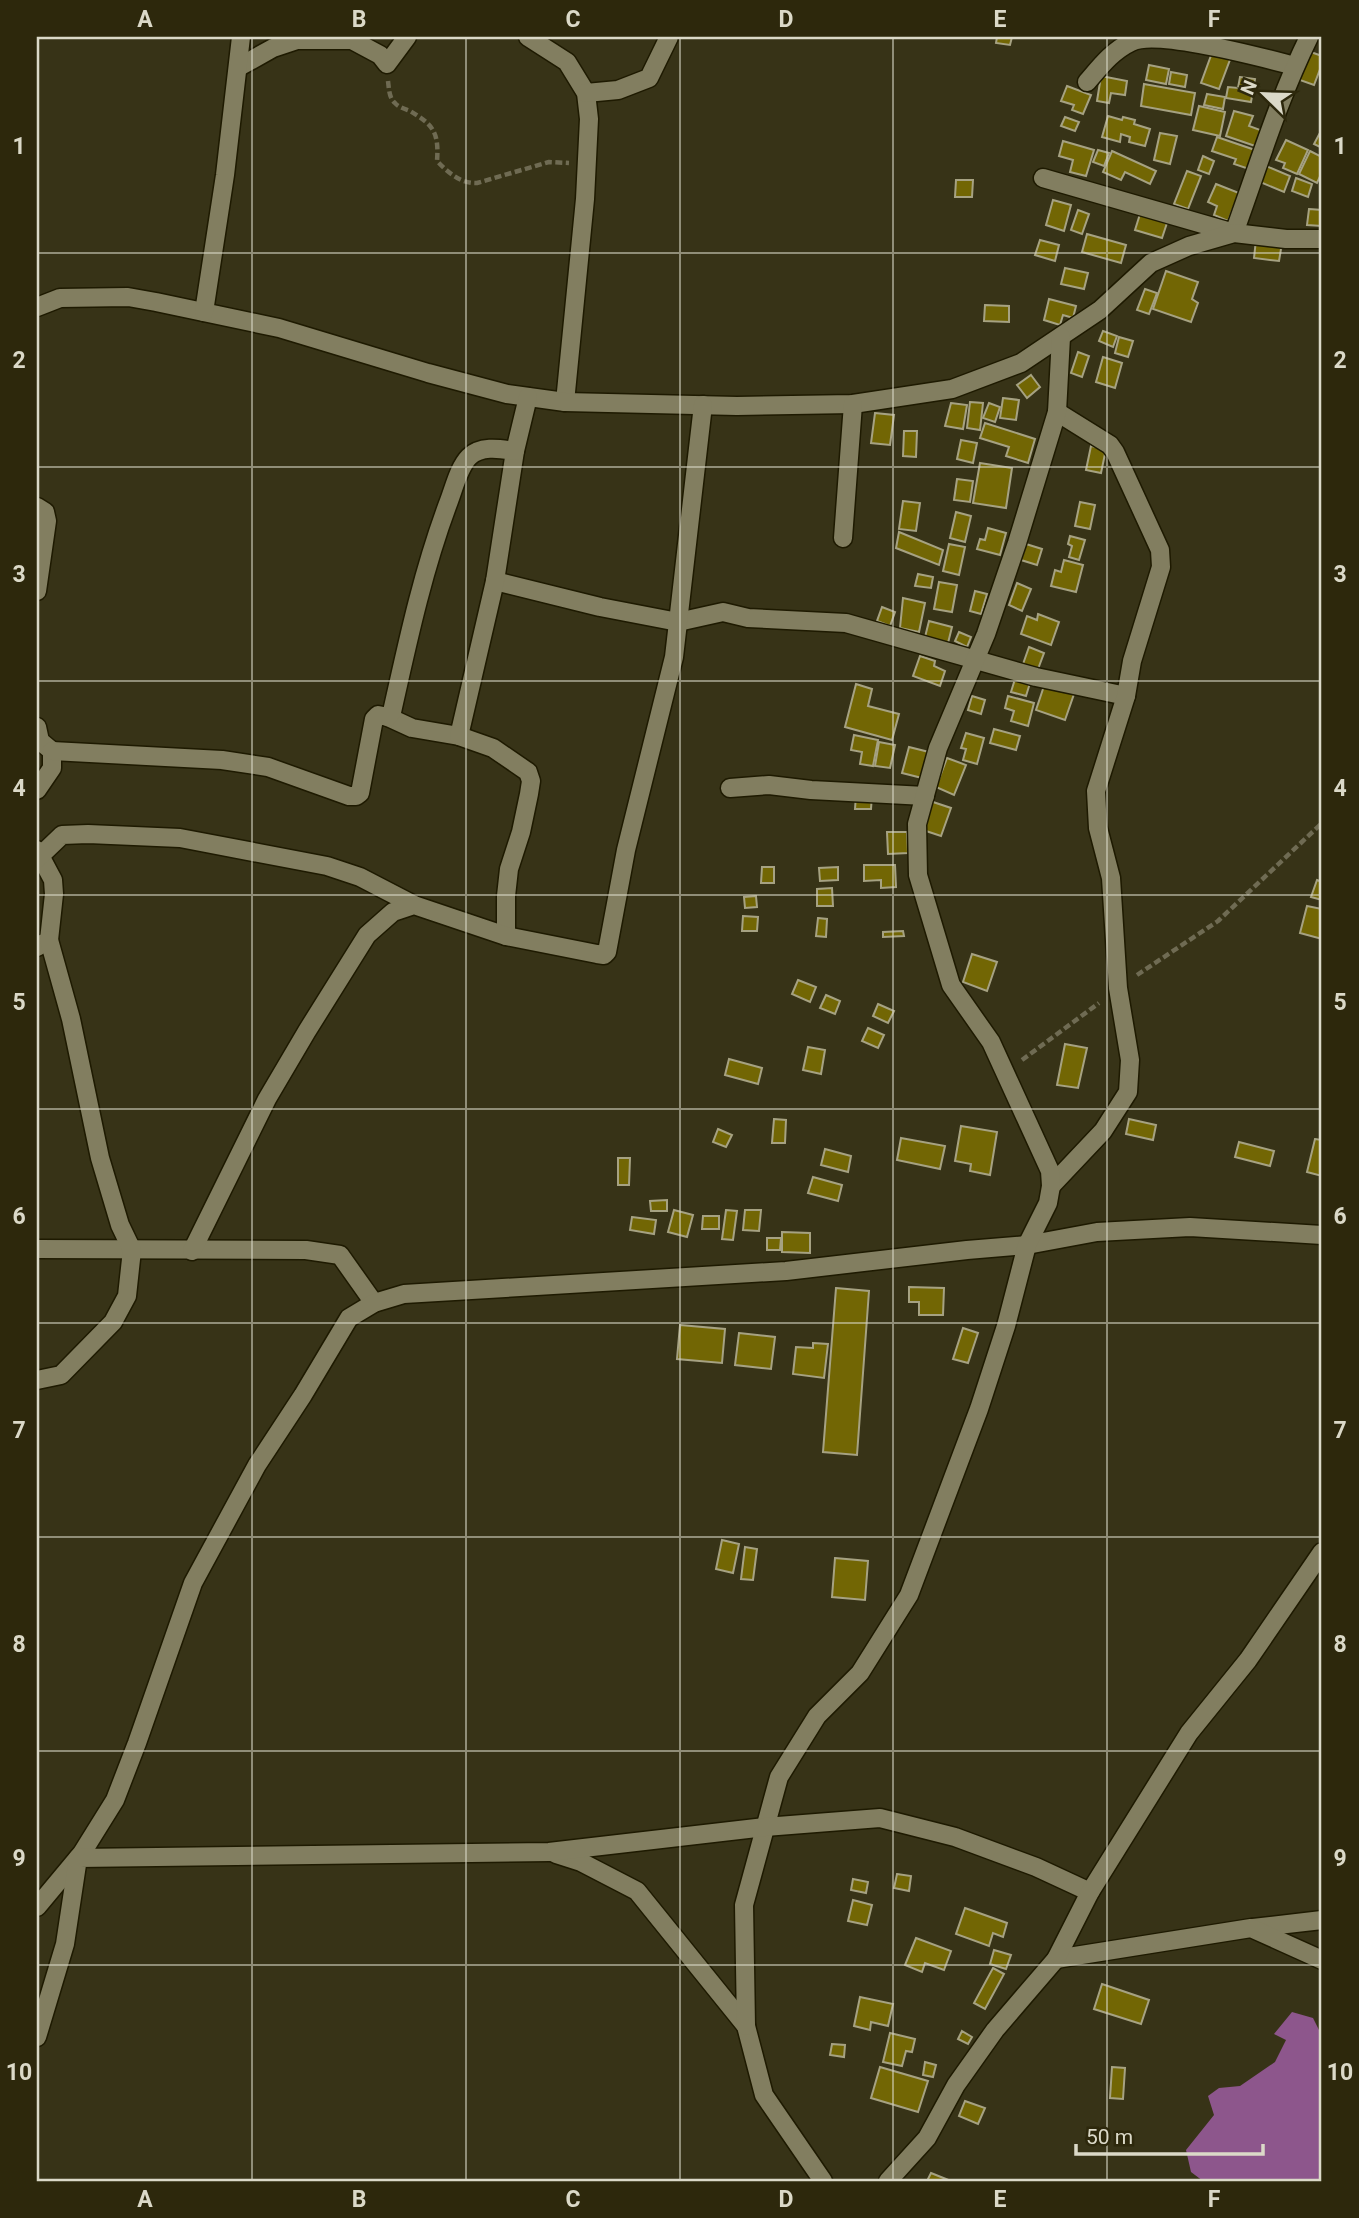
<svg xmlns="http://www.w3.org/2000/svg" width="1359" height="2218" viewBox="0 0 1359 2218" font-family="Roboto,sans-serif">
<rect width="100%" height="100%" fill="#373317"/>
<!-- water -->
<path fill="#8d568c" d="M1292,2012L1313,2018L1322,2036V2181H1203L1191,2172L1186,2150L1214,2115L1208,2096L1219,2088L1240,2086L1275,2062L1286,2040L1274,2034Z"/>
<!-- building -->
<g fill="#726604" stroke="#a6a282" stroke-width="2">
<path d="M997,37H1012L1010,45L996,43Z"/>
<path d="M1213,50L1231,57L1219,89L1201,83Z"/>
<path d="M1308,51L1322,56V64L1314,85L1297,79Z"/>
<path d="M1149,65L1169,69L1166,84L1146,80Z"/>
<path d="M1171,72L1187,75L1185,87L1169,84Z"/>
<path d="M1101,76L1127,81L1125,95L1111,93L1109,103L1097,101Z"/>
<path d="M1240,77L1255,79L1251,102L1226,98L1228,87L1238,88Z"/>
<path d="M1144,84L1195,93L1191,115L1141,106Z"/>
<path d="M1067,86L1091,95L1083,114L1072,110L1074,105L1061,101Z"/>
<path d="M1207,94L1225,97L1223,109L1204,105Z"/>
<path d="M1199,106L1225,112L1220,136L1193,130Z"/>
<path d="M1234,111L1253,116L1249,126L1263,131L1258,147L1226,136Z"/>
<path d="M1108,116L1122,120L1123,117L1135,120L1134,124L1150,129L1145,146L1129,142L1130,137L1121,134L1120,142L1102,137Z"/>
<path d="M1065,117L1079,122L1075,131L1061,126Z"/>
<path d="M1322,129V148L1314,144Z"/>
<path d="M1160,133L1177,136L1170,164L1154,160Z"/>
<path d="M1217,137L1255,150L1249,169L1234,164L1236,159L1212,151Z"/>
<path d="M1286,140L1308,150L1297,174L1283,168L1285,163L1276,160Z"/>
<path d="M1063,141L1094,150L1086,176L1070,172L1073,160L1059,156Z"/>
<path d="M1098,150L1109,153L1104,166L1093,162Z"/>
<path d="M1112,151L1156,171L1150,184L1125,172L1121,180L1103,172Z"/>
<path d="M1310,151L1322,157V172L1317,183L1299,174Z"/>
<path d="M1203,156L1214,161L1209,174L1198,170Z"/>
<path d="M1266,166L1290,176L1284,192L1260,182Z"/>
<path d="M1187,171L1201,176L1188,209L1174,204Z"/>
<path d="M1296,178L1312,184L1308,197L1292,191Z"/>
<path d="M956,180H973L972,197H955Z"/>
<path d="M1216,184L1239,193L1228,221L1214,215L1217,206L1208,202Z"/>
<path d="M1053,200L1071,205L1064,231L1046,225Z"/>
<path d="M1309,209L1322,210V226L1307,225Z"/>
<path d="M1078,210L1089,214L1082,234L1071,230Z"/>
<path d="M1140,214L1167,223L1162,238L1135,230Z"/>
<path d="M1087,234L1126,245L1121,263L1082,252Z"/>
<path d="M1040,240L1059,245L1055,261L1035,255Z"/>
<path d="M1256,240L1282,243L1279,261L1254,258Z"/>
<path d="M1065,268L1088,273L1084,289L1061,284Z"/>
<path d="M1166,271L1198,282L1192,299L1198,303L1191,322L1153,309Z"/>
<path d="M1145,289L1157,293L1149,314L1137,310Z"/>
<path d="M1049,299L1076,306L1073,318L1063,315L1060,325L1044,320Z"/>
<path d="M985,305L1009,306V322L984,321Z"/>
<path d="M1103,331L1117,336L1113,347L1099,341Z"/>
<path d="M1119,337L1133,341L1128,357L1115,353Z"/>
<path d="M1078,352L1089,356L1082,377L1071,373Z"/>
<path d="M1103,357L1122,363L1115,388L1096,382Z"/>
<path d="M1031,375L1040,387L1027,398L1017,385Z"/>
<path d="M1003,398L1019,400L1016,420L1000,418Z"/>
<path d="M970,402L983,403L980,430L967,428Z"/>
<path d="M951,403L967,405L963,429L945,426Z"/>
<path d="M989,403L1000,407L995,422L983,418Z"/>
<path d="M875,413L894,415L890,445L871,443Z"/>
<path d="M985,423L1035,439L1028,463L1006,456L1009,447L980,438Z"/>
<path d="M904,431H917L916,457L903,456Z"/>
<path d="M961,440L977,443L973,463L957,459Z"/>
<path d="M1091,446L1106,449L1101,473L1086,470Z"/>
<path d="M980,463L1012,468L1006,508L973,503Z"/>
<path d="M957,479L973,481L970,502L954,500Z"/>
<path d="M903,501L920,503L916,531L899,529Z"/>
<path d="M1080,502L1095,505L1090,529L1075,526Z"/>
<path d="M956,512L971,516L965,542L950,538Z"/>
<path d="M988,528L1006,533L1000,555L977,549L980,539L985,540Z"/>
<path d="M899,532L943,550L939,565L896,548Z"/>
<path d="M1070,536L1085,540L1079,560L1069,557L1072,546L1068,544Z"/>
<path d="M949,544L965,547L959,575L943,571Z"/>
<path d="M1026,544L1042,549L1037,565L1021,560Z"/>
<path d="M1064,560L1083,565L1076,592L1051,586L1055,570L1061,572Z"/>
<path d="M918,574L933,577L931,588L915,586Z"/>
<path d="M939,582L957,585L952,612L934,609Z"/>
<path d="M1017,583L1031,589L1022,611L1009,605Z"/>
<path d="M975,591L987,594L981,614L970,611Z"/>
<path d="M903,598L925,603L919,632L900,628Z"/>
<path d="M882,607L895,612L890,626L877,621Z"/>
<path d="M1038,614L1059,622L1051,645L1021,634L1027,616L1037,620Z"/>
<path d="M929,621L952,627L948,643L925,637Z"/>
<path d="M959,632L971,637L967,647L955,641Z"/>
<path d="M1029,647L1044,653L1038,669L1023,664Z"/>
<path d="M920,656L935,661L934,666L945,671L940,686L913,676Z"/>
<path d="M1015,679L1030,683L1026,696L1011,692Z"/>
<path d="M1045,683L1074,694L1065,720L1036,710Z"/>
<path d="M856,684L872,689L868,706L899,714L892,740L845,727Z"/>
<path d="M972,696L985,700L981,714L968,710Z"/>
<path d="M1008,696L1034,703L1028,726L1011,721L1014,711L1005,708Z"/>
<path d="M994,729L1020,736L1016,750L990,743Z"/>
<path d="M966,733L984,738L977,764L963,760L966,749L961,748Z"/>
<path d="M854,735L878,740L873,766L860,764L862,752L851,750Z"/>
<path d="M879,742L895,745L890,768L875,766Z"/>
<path d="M909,747L933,753L926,779L902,773Z"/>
<path d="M947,758L966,765L954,795L936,787Z"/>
<path d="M856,795H872L871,809H855Z"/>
<path d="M927,800L951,808L941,836L923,830Z"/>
<path d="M887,832H907L908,853L888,854Z"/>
<path d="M864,865H895L896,887L881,888V880L864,881Z"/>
<path d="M762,867H774V883H761Z"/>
<path d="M838,867V880L820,881L819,868Z"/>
<path d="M1317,880L1322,882V900L1311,897Z"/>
<path d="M832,888L833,906H817V889Z"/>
<path d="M756,896L757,907L745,908L744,897Z"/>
<path d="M1307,906L1322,909V939L1300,933Z"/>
<path d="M743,916L758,917L757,931H742Z"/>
<path d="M818,918L827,919L826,937L816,936Z"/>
<path d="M903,931L904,936L883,937V932Z"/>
<path d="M972,954L997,962L987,991L963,982Z"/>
<path d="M798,980L816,987L810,1002L792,994Z"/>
<path d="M826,995L840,1001L835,1014L820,1008Z"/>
<path d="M878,1004L894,1011L888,1023L873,1016Z"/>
<path d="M868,1028L884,1035L878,1048L862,1041Z"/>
<path d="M1065,1044L1087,1048L1078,1088L1057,1085Z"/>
<path d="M808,1047L825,1050L821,1074L803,1070Z"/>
<path d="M729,1059L762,1068L758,1084L725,1075Z"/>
<path d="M774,1119L786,1120L785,1143H772Z"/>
<path d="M1129,1119L1156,1125L1153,1140L1126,1134Z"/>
<path d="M961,1126L997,1132L990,1175L970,1171L971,1164L955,1161Z"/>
<path d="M718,1129L732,1135L726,1147L713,1142Z"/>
<path d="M901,1138L945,1146L940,1169L897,1160Z"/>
<path d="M1315,1139L1322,1140V1176L1307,1172Z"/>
<path d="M1239,1142L1274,1151L1270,1166L1235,1157Z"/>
<path d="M825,1149L851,1156L848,1172L821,1165Z"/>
<path d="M618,1158H630L629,1185H618Z"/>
<path d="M813,1177L842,1185L838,1201L808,1193Z"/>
<path d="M667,1200V1211H651L650,1201Z"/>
<path d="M674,1210L693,1215L687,1237L668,1232Z"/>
<path d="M726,1210L737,1211L733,1240L722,1239Z"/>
<path d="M745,1210H761L759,1231L743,1230Z"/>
<path d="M703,1216H719V1229H702Z"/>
<path d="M632,1217L656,1220L654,1234L630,1230Z"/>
<path d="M782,1232L810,1233V1253L782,1252Z"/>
<path d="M767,1238H781L780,1250H767Z"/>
<path d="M909,1287L944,1288L943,1315H919V1302H909Z"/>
<path d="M836,1288L869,1291L857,1455L823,1452Z"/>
<path d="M680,1325L725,1329L722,1363L677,1359Z"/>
<path d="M963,1328L978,1333L968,1363L953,1359Z"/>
<path d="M739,1333L775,1337L771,1369L735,1365Z"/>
<path d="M813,1343L828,1344L824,1378L793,1374L796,1347L813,1348Z"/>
<path d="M722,1540L739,1544L733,1573L716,1569Z"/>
<path d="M745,1547L757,1549L753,1580L741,1579Z"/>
<path d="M835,1558L868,1561L865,1600L832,1597Z"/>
<path d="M897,1874L911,1876L909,1891L894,1888Z"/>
<path d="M853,1879L868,1882L866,1893L851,1890Z"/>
<path d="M853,1900L872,1905L867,1925L848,1921Z"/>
<path d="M965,1908L1007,1923L1003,1937L993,1933L989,1946L956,1934Z"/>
<path d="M916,1938L951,1951L944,1970L925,1963L922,1972L905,1965Z"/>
<path d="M994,1950L1011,1955L1006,1969L990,1964Z"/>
<path d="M993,1968L1004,1974L985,2009L974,2003Z"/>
<path d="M1102,1984L1149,2000L1141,2024L1094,2009Z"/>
<path d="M860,1997L893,2004L888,2026L871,2022L870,2030L854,2026Z"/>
<path d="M962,2031L972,2037L968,2044L958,2039Z"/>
<path d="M890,2033L915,2039L912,2052L906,2051L902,2066L883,2062Z"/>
<path d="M832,2044L845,2045L844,2057L830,2055Z"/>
<path d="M925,2062L936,2065L933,2077L923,2075Z"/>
<path d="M880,2067L928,2081L918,2112L871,2098Z"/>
<path d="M1112,2067L1125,2068L1123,2099L1110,2098Z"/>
<path d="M965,2101L985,2108L978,2124L959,2116Z"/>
<path d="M931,2173L951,2181H927Z"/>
</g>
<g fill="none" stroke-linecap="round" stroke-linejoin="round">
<!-- street casing -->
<g stroke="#1e1a01" stroke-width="21">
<g id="street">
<path d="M528,37L567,62L586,93L589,119L585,199L565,402"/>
<path d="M239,67L273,48L297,40H352L380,55L387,64L407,37"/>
<path d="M1087,82C1100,67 1112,51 1131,42C1158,29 1263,58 1295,66"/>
<path d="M586,93L618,90L649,78L669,37"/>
<path d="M1043,178L1234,233C1258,167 1278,100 1309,37"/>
<path d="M37,307L60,298L128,297L156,302L279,328L428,373L507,394L565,402L737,406L853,404L952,389L1021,363L1100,310L1151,263L1189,246L1234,233L1286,239H1322"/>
<path d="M204,312L225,175L241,37"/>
<path d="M37,507L45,512L47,521L37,591"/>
<path d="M843,538L853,404"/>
<path d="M495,581L600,607L678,622L723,612L748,618L846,623L1036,677L1126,696"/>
<path d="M388,717L412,728L459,736L493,748L528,772L531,781L529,794L521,832L509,869L506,896V936"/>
<path d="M37,727L40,741L52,751V768L37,790"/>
<path d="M459,736L495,581L515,451"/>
<path d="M52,751L222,760L268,767L349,796H356L360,793L374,719L378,715L388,717L392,712C408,640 423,570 449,501C454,488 459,467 469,457C481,445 501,449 515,451L528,397"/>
<path d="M730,788L769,785L811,790L925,796"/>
<path d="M37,850L53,880L54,894L49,940L37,947"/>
<path d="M37,859L62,835L88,834L180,838L327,866L360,877L414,905"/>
<path d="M1051,1186L1103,1131L1128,1092L1130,1060L1118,988L1111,878L1098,828L1096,791L1126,696L1132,661L1161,567L1160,550L1115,452L1110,445L1057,412"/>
<path d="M37,1249L306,1250L340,1255L374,1303"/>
<path d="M192,1251L267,1099L307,1031L367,935L393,912L414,905L506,936L597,954L604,955L607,952L626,850L674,657L703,405"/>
<path d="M37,1380L61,1375L113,1322L127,1296L132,1250L120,1225L100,1158L71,1019L49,940"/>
<path d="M556,1854L581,1862L637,1891L746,2026L764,2095L823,2181"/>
<path d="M37,1907L82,1853L115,1800L137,1743L193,1583L257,1465L303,1395L349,1318L374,1303L404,1294L786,1271L967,1250L1027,1245L1097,1232L1190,1227L1322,1235"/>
<path d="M1253,1928L1322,1920"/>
<path d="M1056,1959L1251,1928L1322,1960"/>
<path d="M746,2026L744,1905L779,1777L817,1716L860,1673L909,1595L979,1409L1006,1326L1027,1245L1048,1203L1051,1186L1050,1171L991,1042L951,985L918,875L917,824L938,748L986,634L1017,543L1057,412L1061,337"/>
<path d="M37,2037L65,1944L78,1858L549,1852L765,1827L880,1818L955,1837L1036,1867L1090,1892"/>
<path d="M888,2181L927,2138L956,2085L995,2030L1056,1959L1090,1892L1189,1733L1248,1660L1322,1552"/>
</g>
</g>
<!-- path -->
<g stroke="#6f6b53" stroke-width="4.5" stroke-dasharray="7 3.5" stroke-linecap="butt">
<path d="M388,81C389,89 389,98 395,103C398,107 405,109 410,111C434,125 439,133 437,161C448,173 462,184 477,183L549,162L569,163"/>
<path d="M1137,975L1218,921L1322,823"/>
<path d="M1022,1060L1099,1003"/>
</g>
<!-- street -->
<use href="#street" stroke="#827e60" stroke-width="18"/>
</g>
<!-- grid -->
<path fill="none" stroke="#dbd9c8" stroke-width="2" stroke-opacity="0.55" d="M252,37V2181M466,37V2181M680,37V2181M893,37V2181M1107,37V2181M37,253H1322M37,467H1322M37,681H1322M37,895H1322M37,1109H1322M37,1323H1322M37,1537H1322M37,1751H1322M37,1965H1322"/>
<!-- border -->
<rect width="1359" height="2218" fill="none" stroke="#2d280c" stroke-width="77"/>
<!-- north arrow -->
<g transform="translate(1264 94) rotate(293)" stroke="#2d280c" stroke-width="5" paint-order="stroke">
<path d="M0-5L12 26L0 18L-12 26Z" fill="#dbd9c8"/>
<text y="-10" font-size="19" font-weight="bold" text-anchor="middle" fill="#dbd9c8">N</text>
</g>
<!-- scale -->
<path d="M1076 2144v10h187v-10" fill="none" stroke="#dbd9c8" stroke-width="3.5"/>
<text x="1086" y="2144" font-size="21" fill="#dbd9c8" stroke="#2d280c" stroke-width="5" paint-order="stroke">50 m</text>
<rect x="38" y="38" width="1282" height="2142" fill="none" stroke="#dbd9c8" stroke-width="2.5"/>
<g font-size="23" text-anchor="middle" font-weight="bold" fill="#dbd9c8">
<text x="145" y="27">A</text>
<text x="359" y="27">B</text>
<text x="573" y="27">C</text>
<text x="786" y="27">D</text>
<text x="1000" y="27">E</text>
<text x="1214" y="27">F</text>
<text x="19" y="154">1</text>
<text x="1340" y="154">1</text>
<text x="19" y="368">2</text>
<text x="1340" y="368">2</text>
<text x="19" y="582">3</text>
<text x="1340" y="582">3</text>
<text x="19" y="796">4</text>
<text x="1340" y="796">4</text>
<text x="19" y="1010">5</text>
<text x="1340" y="1010">5</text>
<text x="19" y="1224">6</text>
<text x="1340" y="1224">6</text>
<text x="19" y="1438">7</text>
<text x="1340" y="1438">7</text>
<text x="19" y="1652">8</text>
<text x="1340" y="1652">8</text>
<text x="19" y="1866">9</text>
<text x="1340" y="1866">9</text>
<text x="19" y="2080">10</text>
<text x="1340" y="2080">10</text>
<text x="145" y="2207">A</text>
<text x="359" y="2207">B</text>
<text x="573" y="2207">C</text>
<text x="786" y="2207">D</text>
<text x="1000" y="2207">E</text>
<text x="1214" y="2207">F</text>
</g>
</svg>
